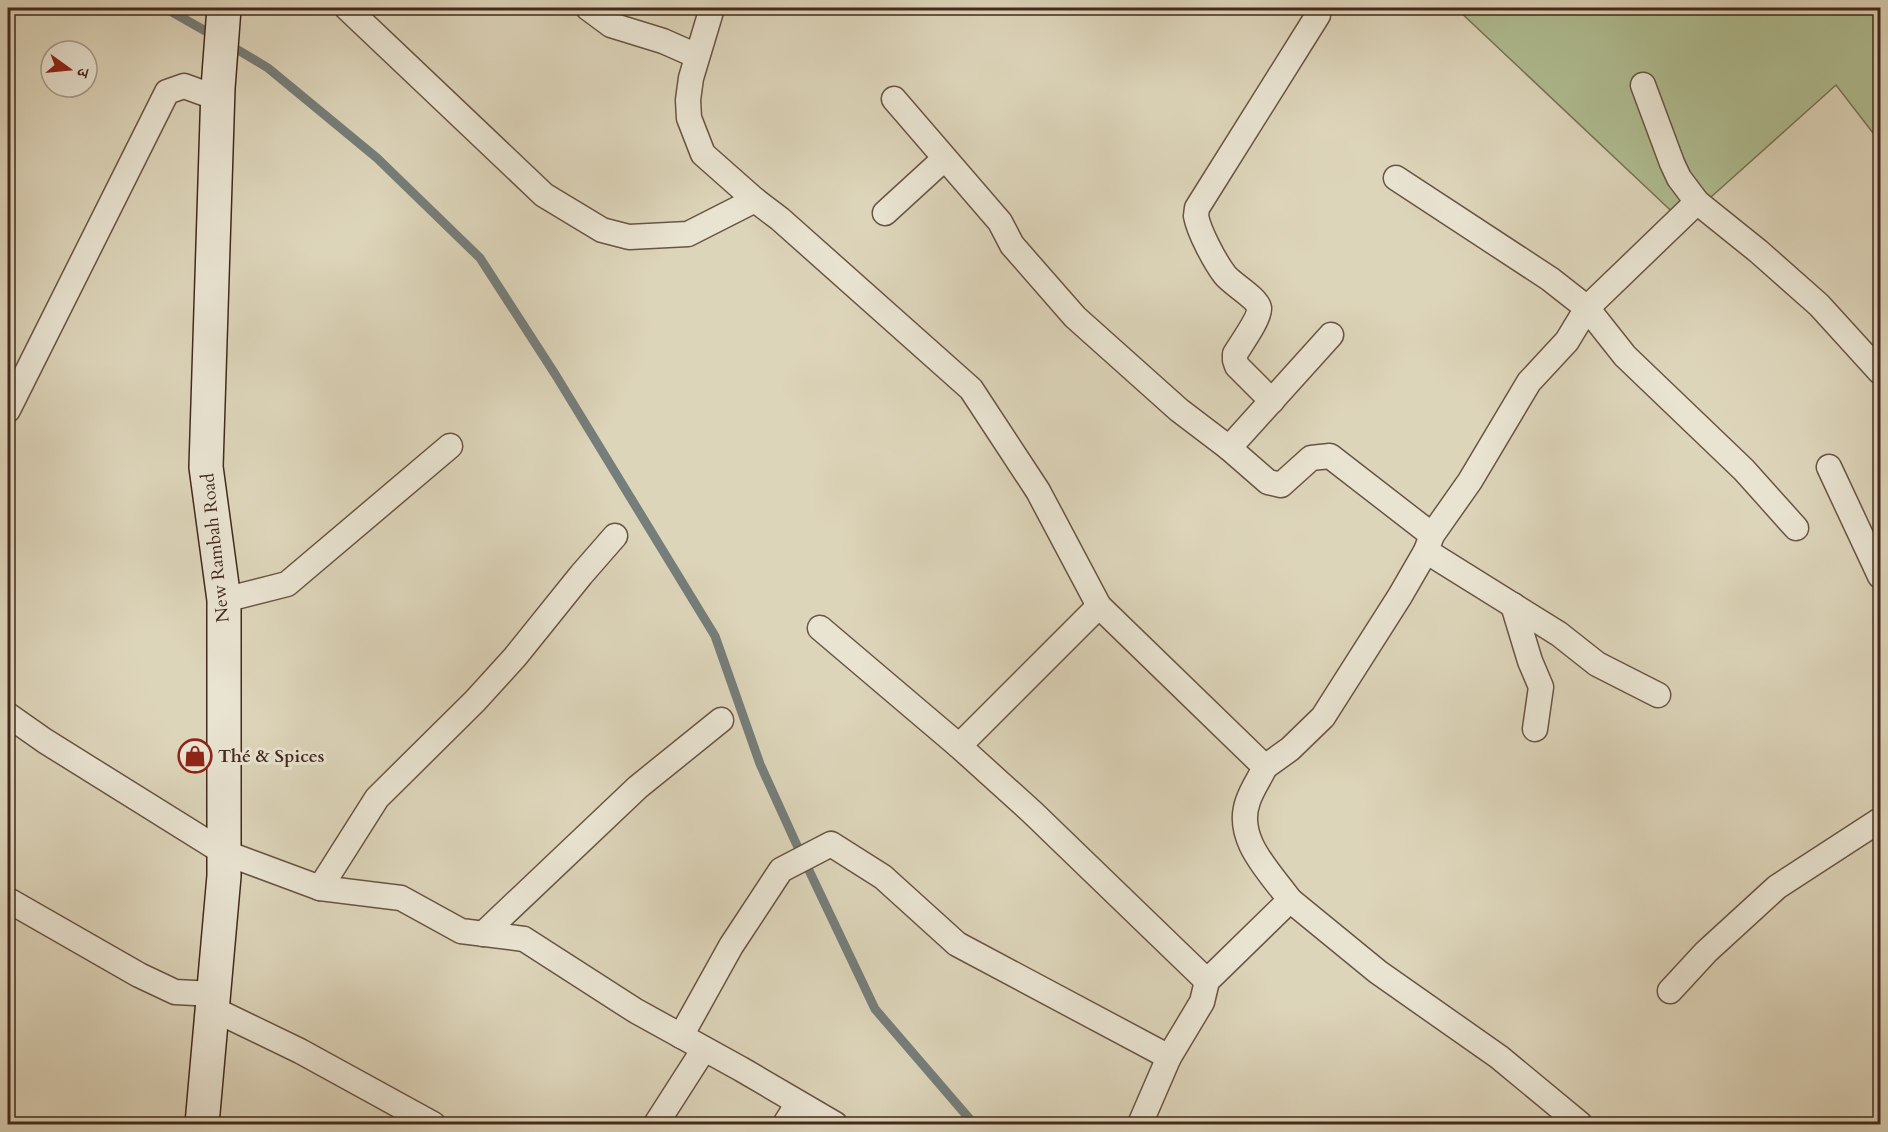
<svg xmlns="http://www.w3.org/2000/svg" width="1888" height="1132" viewBox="0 0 1888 1132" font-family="Cardo,'Noto Serif Devanagari',serif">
<rect width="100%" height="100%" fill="#ddd5ba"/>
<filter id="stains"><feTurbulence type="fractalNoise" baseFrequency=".00333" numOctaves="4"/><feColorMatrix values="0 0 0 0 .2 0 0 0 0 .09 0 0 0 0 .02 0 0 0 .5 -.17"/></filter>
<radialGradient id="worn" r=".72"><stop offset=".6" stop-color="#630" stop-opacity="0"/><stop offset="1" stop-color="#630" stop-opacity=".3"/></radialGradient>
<!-- green -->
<path fill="#afbd91" stroke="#7a7357" stroke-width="1.5" d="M1456,8H1880V142L1836,85L1683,222Z"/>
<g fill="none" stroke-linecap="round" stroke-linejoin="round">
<!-- stream -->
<g stroke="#757e7a" stroke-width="9">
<path d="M165,8L216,37"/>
<path d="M228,44L268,68L377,158L480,258L555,374L715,636L760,764L795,841L875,1009L974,1124"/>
</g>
<!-- street casing -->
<g stroke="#6a5444" stroke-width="27">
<g id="street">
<path d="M347,8L544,195L602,230L629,237L688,234L755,200L780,219L971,389L1038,491L1099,606L1265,767C1260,778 1252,789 1248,801C1234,839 1270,872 1290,900L1207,981L1202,1002L1169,1057L1140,1124"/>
<path d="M588,8L611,25L663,41L697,56"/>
<path d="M712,8L691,78L688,100L689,118L703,154L755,200"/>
<path d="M1643,85L1672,163L1679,178L1697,202L1758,251L1819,305L1880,372"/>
<path d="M894,99L1000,222L1012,245L1075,317L1179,410L1229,448L1268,482L1281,485L1311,458L1330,456L1432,535"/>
<path d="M1396,178L1550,279L1587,308L1625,356L1744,470L1796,528"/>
<path d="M885,213L944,159"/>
<path d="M1272,401L1237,366L1235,360V354C1241,344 1260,318 1259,308C1257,298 1232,284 1225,275C1215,262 1199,232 1196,216L1197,208L1318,15"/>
<path d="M8,410L167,92L184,86L217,98"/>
<path d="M1229,448L1331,335"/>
<path d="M1829,467L1880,576"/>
<path d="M1426,551L1559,634L1597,664L1658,695"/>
<path d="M224,600L287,584L450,446"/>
<path d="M1513,605L1530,661L1541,687L1535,729"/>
<path d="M1099,606L959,746L1032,812L1207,981"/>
<path d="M820,628L959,746"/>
<path d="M8,715L45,741L223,852L320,888L377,798L475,701L515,657L581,575L615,536"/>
<path d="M1265,767L1290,749L1323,717L1400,596L1426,551L1432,535L1470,481L1529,382L1567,341L1587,308L1697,202"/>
<path d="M320,888L401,898L461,931L524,939L636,1011L741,1069L835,1124"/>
<path d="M8,900L139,975L175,992L215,994"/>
<path d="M1290,900L1378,972L1499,1057L1580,1124"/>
<path d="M483,934L638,787L721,720"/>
<path d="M1670,991L1706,952L1777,887L1880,820"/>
<path d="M213,1009L300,1051L433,1124"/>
<path d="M681,1036L731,946L781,870L831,844L883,877L957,944L1169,1057"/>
<path d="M656,1124L704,1049"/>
<path d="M785,1124L798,1103"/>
</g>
</g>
<!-- secondary casing -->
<g stroke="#44291d" stroke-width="36">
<path id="secondary" d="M202,1124L224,876V600L206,467L218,88L224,8"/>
</g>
<!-- street -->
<use href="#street" stroke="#e9e4d2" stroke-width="24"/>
<!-- secondary -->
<use href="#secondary" stroke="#e9e4d2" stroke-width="33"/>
</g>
<!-- icons -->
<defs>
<g id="shop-ring" transform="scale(1.725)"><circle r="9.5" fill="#e9e4d2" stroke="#8f2418" stroke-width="1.5"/><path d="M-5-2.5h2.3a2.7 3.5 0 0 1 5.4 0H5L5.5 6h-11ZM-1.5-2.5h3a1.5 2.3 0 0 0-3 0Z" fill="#8f2418"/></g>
</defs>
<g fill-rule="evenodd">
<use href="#shop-ring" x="195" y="756"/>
</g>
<g text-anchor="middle" stroke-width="6" stroke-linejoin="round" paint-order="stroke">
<!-- street labels -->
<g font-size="18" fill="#44291d" stroke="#e9e4d2">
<text transform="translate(215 548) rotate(-96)" y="6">New Rambah Road</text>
</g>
<!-- poi labels -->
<g font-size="18" font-weight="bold" fill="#44291d" stroke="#e9e4d2" text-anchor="start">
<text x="218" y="762">Thé &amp; Spices</text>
</g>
</g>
<!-- margin -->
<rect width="1888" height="1132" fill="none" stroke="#ddd5ba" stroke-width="30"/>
<rect x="9" y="9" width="1870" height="1114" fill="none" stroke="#44291d" stroke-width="3"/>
<rect x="15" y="15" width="1858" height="1102" fill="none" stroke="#44291d" stroke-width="1.5"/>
<!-- north arrow -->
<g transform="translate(69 69) rotate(105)"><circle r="28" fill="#e9e4d2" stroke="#a7998a" stroke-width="1.5"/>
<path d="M0-4.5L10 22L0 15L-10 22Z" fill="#8f2418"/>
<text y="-9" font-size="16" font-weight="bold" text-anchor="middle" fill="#44291d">उ</text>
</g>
<rect width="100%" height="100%" filter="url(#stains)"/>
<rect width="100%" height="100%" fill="url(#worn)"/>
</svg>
